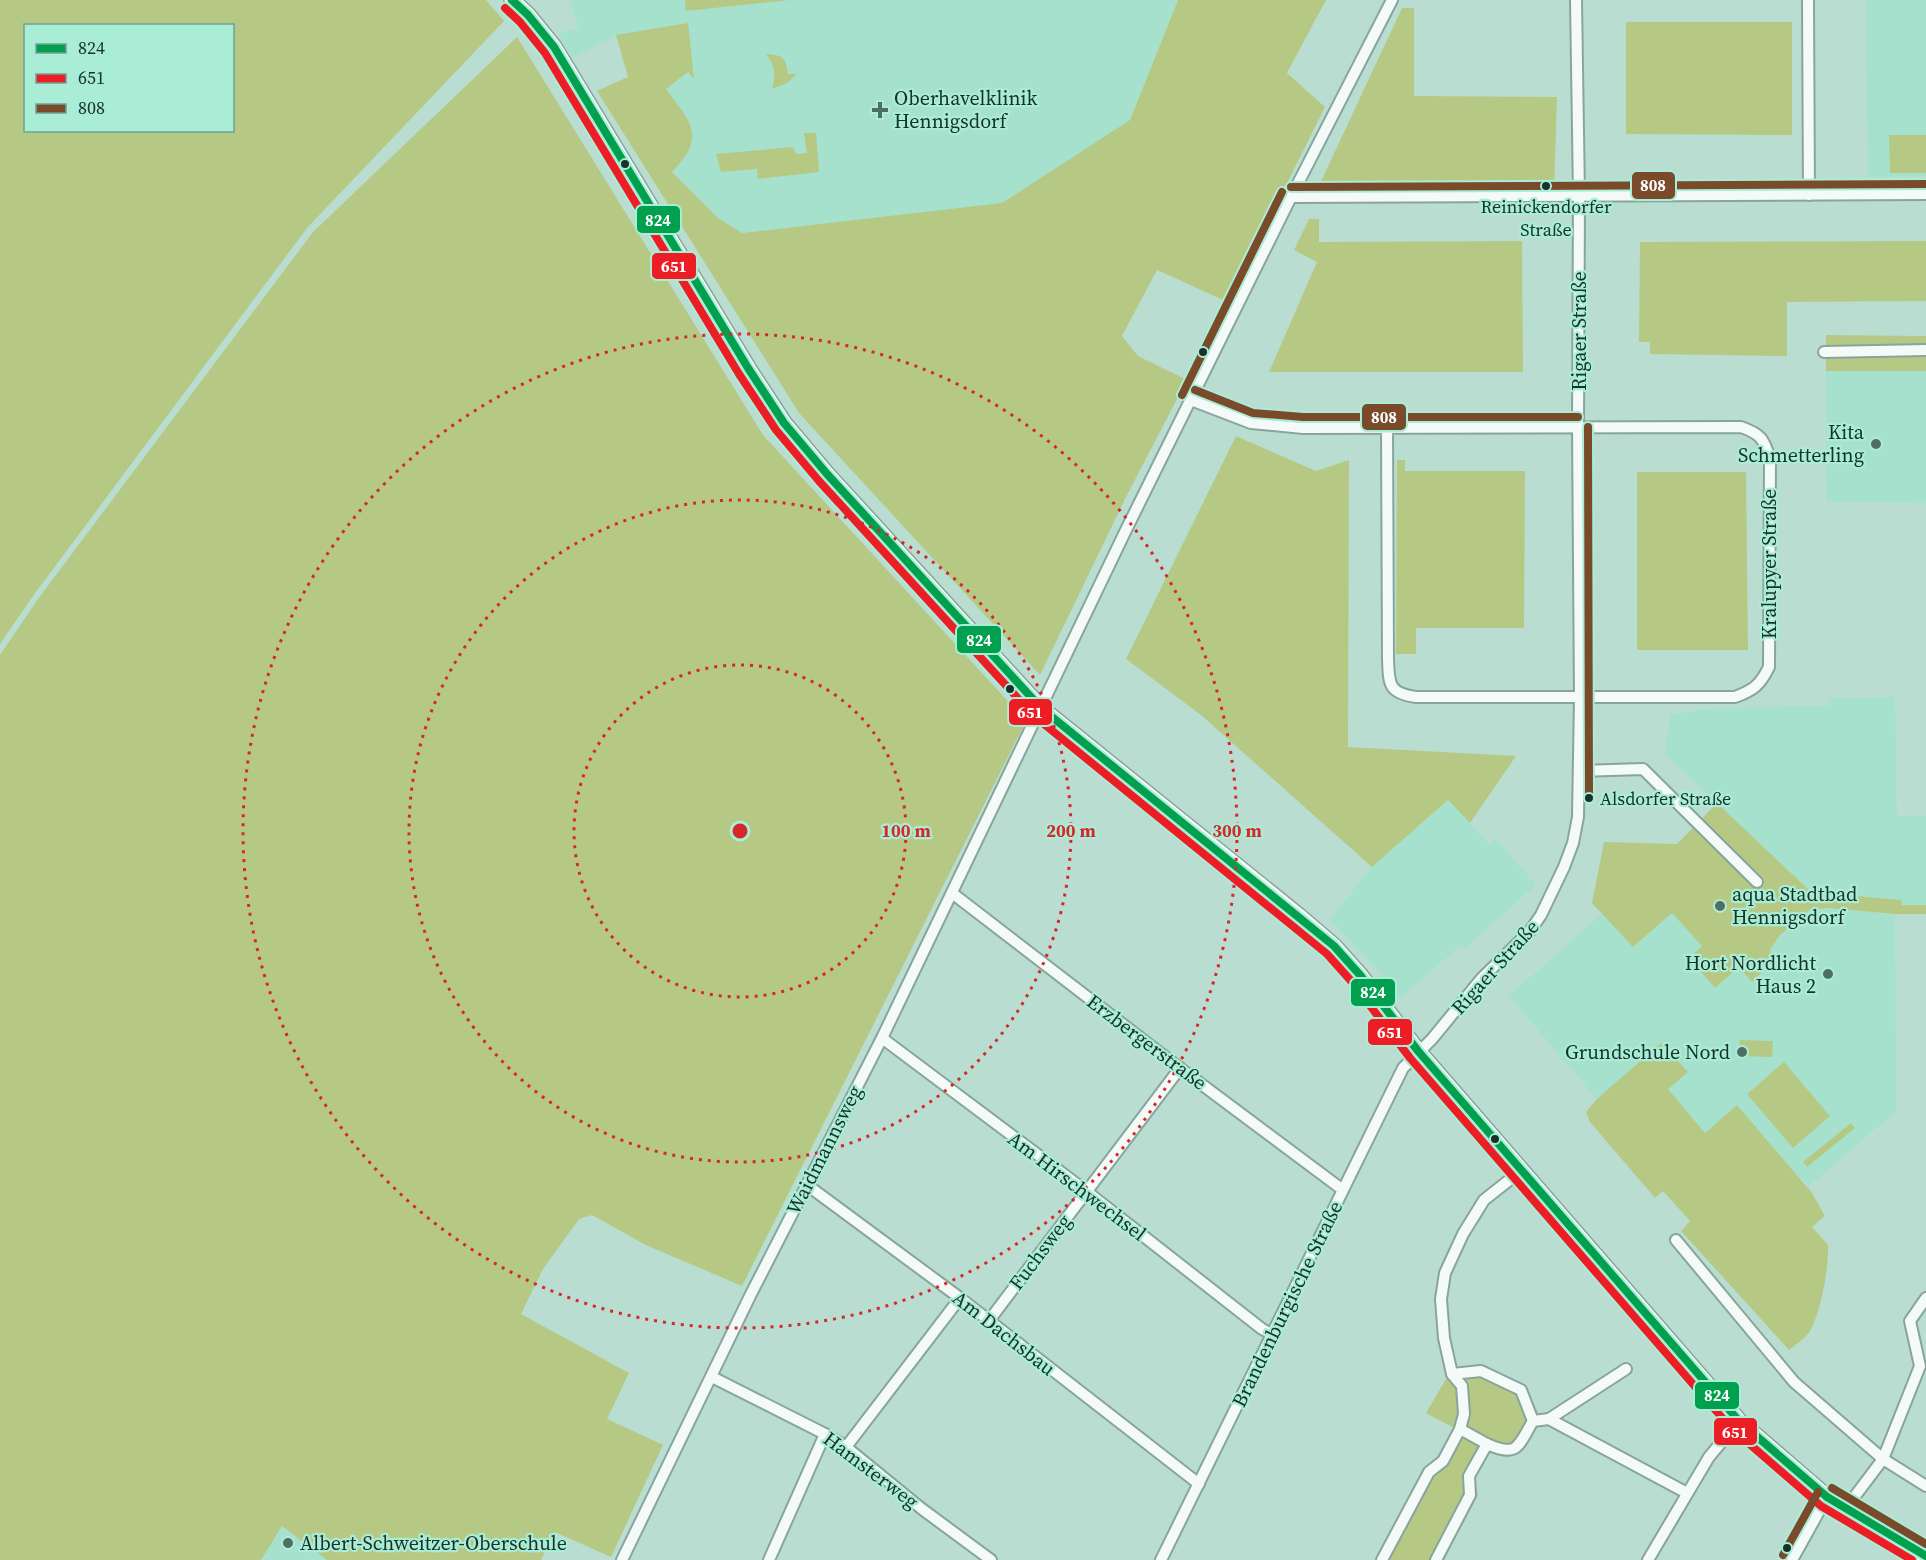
<svg xmlns="http://www.w3.org/2000/svg" width="1926" height="1560" viewBox="0 0 1926 1560" font-family="'Source Serif 4',serif">
<rect width="100%" height="100%" fill="#b9ded1"/>
<!-- built -->
<g fill="#a6e1cd">
<path d="M574,0H685L686,11L790,0H1178L1130,120L1002,204L743,233L718,218L649,149L656,93L616,35L573,58L558,34L579,28L570,1Z"/>
<path d="M1866,0H1926V176L1868,177Z"/>
<path d="M1826,371H1926V503L1827,502Z"/>
<path d="M1895,697L1897,816H1926V905H1901V900L1811,892L1665,754L1670,714L1724,708L1828,706L1829,698Z"/>
<path d="M1449,800L1489,845L1496,839L1536,885L1465,948L1461,945L1400,998L1368,959L1330,919L1372,867Z"/>
<path d="M1828,908L1895,914L1896,1111L1808,1187L1737,1106L1705,1133L1668,1089L1660,1044L1597,1099L1509,996L1603,913L1633,947L1672,913L1702,946L1739,967L1752,982L1768,966L1771,948L1779,936L1808,910Z"/>
<path d="M282,1526L327,1560H261Z"/>
</g>
<!-- green -->
<g fill="#b5c985" fill-rule="evenodd">
<path d="M0,0H486L504,21L307,228L33,596L0,644ZM26,26H232V130H26Z"/>
<path d="M685,0H790L686,11Z"/>
<path d="M1178,0H1326L1287,73L1325,107L1228,302L1157,270L1122,336L1138,356L1187,380L1127,495L1040,675L799,413L597,91L628,77L616,35L688,23L694,79L688,72L666,89C691,123 707,136 672,172L718,218L742,233L1002,203L1130,120Z"/>
<path d="M1402,8H1414V96L1557,97L1554,191L1316,192Z"/>
<path d="M1626,22H1792V135L1626,134Z"/>
<path d="M517,37L763,435L1026,721L742,1286L646,1245L592,1215L579,1219L543,1269L521,1314L629,1373L607,1419L663,1445L611,1557L555,1532L541,1560H327L282,1526L261,1560H0V655L38,599L313,232Z"/>
<path d="M766,54C783,55 786,57 788,74H797L787,83L772,89C776,75 775,66 766,54Z"/>
<path d="M804,133H816L819,172L758,179L757,169L721,172L716,154L793,147L796,154L807,153Z"/>
<path d="M1889,135H1926V173H1890Z"/>
<path d="M1309,219H1319V242L1522,241L1523,372H1269L1317,262L1294,250Z"/>
<path d="M1926,241V301L1787,302V356L1650,354V342H1639L1640,242Z"/>
<path d="M1826,335L1926,336V371H1826Z"/>
<path d="M1236,436L1316,471L1349,460L1348,747L1516,756L1470,823L1448,800L1372,867L1201,715L1126,659Z"/>
<path d="M1397,460H1405V471H1525L1524,628H1416V654H1396Z"/>
<path d="M1637,472H1746L1748,650H1637Z"/>
<path d="M1717,803L1811,892L1901,900L1902,905H1926V914H1895L1828,908L1809,910L1779,936L1771,948L1768,966L1752,982L1739,967L1715,988L1689,958L1702,946L1672,913L1633,947L1592,903L1604,842L1677,844Z"/>
<path d="M1740,1040L1773,1041L1772,1057L1739,1056Z"/>
<path d="M1661,1043L1688,1072L1668,1089L1705,1133L1737,1105L1812,1193L1825,1216L1812,1227L1828,1245C1829,1267 1821,1312 1810,1331C1806,1338 1795,1345 1789,1350L1681,1231L1690,1221L1663,1191L1655,1198L1590,1122L1586,1112L1597,1099Z"/>
<path d="M1784,1062L1830,1116L1793,1148L1747,1094Z"/>
<path d="M1851,1123L1855,1128L1807,1167L1803,1162Z"/>
<path d="M1482,1366L1523,1385L1540,1416L1521,1450L1507,1457L1490,1447L1474,1475L1478,1495L1444,1560H1376L1425,1467L1441,1458L1456,1429L1426,1413L1453,1367Z"/>
</g>
<g fill="none" stroke-linecap="round" stroke-linejoin="round">
<!-- minor casing -->
<g stroke="#88a59b" stroke-width="14">
<g id="minor">
<path d="M1808,0L1809,195"/>
<path d="M1291,197L1926,194"/>
<path d="M1824,352L1926,350"/>
<path d="M1191,400L1251,423L1303,428L1741,427C1761,434 1764,439 1770,459L1769,667C1760,685 1754,690 1735,697H1416C1388,693 1389,684 1388,659L1387,428"/>
<path d="M1579,771L1643,769L1757,882"/>
<path d="M952,893L1177,1066L1343,1190"/>
<path d="M882,1038L1086,1191L1262,1329L1271,1334"/>
<path d="M807,1185L960,1298L1199,1484"/>
<path d="M1676,1240L1794,1382L1883,1459L1926,1486"/>
<path d="M988,1322L1180,1068"/>
<path d="M1452,1374L1481,1371L1521,1390L1533,1421"/>
<path d="M712,1377L825,1434L846,1447L922,1509L991,1560"/>
<path d="M1549,1419L1626,1369"/>
<path d="M1460,1429L1487,1444"/>
<path d="M846,1447L960,1298"/>
<path d="M1846,1508L1883,1459L1920,1366L1910,1321L1926,1298"/>
<path d="M622,1560L750,1296L882,1038L1125,532L1291,197L1392,0"/>
<path d="M769,1560L825,1434"/>
<path d="M1161,1560L1403,1068L1432,1039L1482,978L1530,931L1541,915L1564,867L1573,843L1578,817L1580,697L1578,427L1579,196L1576,0"/>
<path d="M1382,1560L1429,1472L1443,1461L1460,1429L1464,1414L1462,1386L1452,1374L1444,1338L1441,1299L1445,1273L1463,1234L1484,1200L1522,1170"/>
<path d="M1436,1560L1470,1495L1469,1476L1487,1444C1518,1458 1518,1446 1533,1421L1549,1419L1687,1493"/>
<path d="M1648,1560L1709,1457L1739,1421"/>
<path d="M1792,1560L1827,1497"/>
</g>
</g>
<!-- secondary casing -->
<g stroke="#88a59b" stroke-width="18">
<path id="secondary" d="M512,0L528,15L554,47L748,368L784,423L827,474L1041,708L1299,916L1334,946L1360,975L1418,1051L1739,1421L1827,1497L1926,1556"/>
</g>
<!-- minor -->
<use href="#minor" stroke="#f4faf8" stroke-width="10"/>
<!-- secondary -->
<use href="#secondary" stroke="#f4faf8" stroke-width="15"/>
<!-- bus-1 casing -->
<g stroke="#aaedd6" stroke-width="12">
<path id="bus-1" d="M512,0L528,15L554,47L748,368L784,423L827,474L1041,708L1334,946L1360,975L1418,1051L1739,1421L1827,1497L1926,1556"/>
</g>
<!-- bus-2 casing -->
<g stroke="#aaedd6" stroke-width="12">
<path id="bus-2" d="M505,8L520,22L545,53L739,374L776,430L819,481L1034,716L1327,954L1352,982L1410,1058L1731,1428L1821,1506L1912,1560"/>
</g>
<!-- bus-3 casing -->
<g stroke="#aaedd6" stroke-width="12">
<g id="bus-3">
<path d="M1291,187L1926,184"/>
<path d="M1195,390L1253,413L1303,417H1578"/>
<path d="M1182,395L1282,192"/>
<path d="M1588,427L1589,798"/>
<path d="M1832,1488L1926,1544"/>
<path d="M1783,1555L1818,1492"/>
</g>
</g>
<!-- bus-1 -->
<use href="#bus-1" stroke="#01a04f" stroke-width="8"/>
<!-- bus-2 -->
<use href="#bus-2" stroke="#ed1d25" stroke-width="8"/>
<!-- bus-3 -->
<use href="#bus-3" stroke="#7a4b2a" stroke-width="8"/>
</g>
<!-- distance rings -->
<g fill="none" stroke="#d62828" stroke-width="3" stroke-dasharray="3 6">
<circle cx="740" cy="831" r="166"/>
<circle cx="740" cy="831" r="331"/>
<circle cx="740" cy="831" r="497"/>
</g>
<!-- markers -->
<g fill="#506e64" stroke="#aaedd6" stroke-width="2">
<path d="M877 101h6v6h6v6h-6v6h-6v-6h-6v-6h6z"/>
<circle cx="1876" cy="444" r="6"/>
<circle cx="1720" cy="906" r="6"/>
<circle cx="1828" cy="974" r="6"/>
<circle cx="1742" cy="1052" r="6"/>
<circle cx="288" cy="1543" r="6"/>
</g>
<g fill="#17322a" stroke="#aaedd6" stroke-width="2">
<circle cx="625" cy="164" r="5"/>
<circle cx="1546" cy="186" r="5"/>
<circle cx="1203" cy="352" r="5"/>
<circle cx="1010" cy="689" r="5"/>
<circle cx="1589" cy="798" r="5"/>
<circle cx="1495" cy="1139" r="5"/>
<circle cx="1787" cy="1548" r="5"/>
</g>
<g text-anchor="middle" stroke-width="4.5" stroke-linejoin="round" paint-order="stroke">
<!-- bus labels -->
<g font-size="18" fill="#17322a" stroke="#aaedd6">
<text x="1546" y="213">Reinickendorfer<tspan x="1546" dy="23">Straße</tspan></text>
<text x="1600" y="805" text-anchor="start">Alsdorfer Straße</text>
</g>
<!-- poi labels -->
<g font-size="20" fill="#17322a" stroke="#aaedd6" text-anchor="start">
<text x="894" y="105">Oberhavelklinik<tspan x="894" dy="23">Hennigsdorf</tspan></text>
<text x="1864" y="439" text-anchor="end">Kita<tspan x="1864" dy="23">Schmetterling</tspan></text>
<text x="1732" y="901">aqua Stadtbad<tspan x="1732" dy="23">Hennigsdorf</tspan></text>
<text x="1816" y="970" text-anchor="end">Hort Nordlicht<tspan x="1816" dy="23">Haus 2</tspan></text>
<text x="1730" y="1059" text-anchor="end">Grundschule Nord</text>
<text x="300" y="1550">Albert-Schweitzer-Oberschule</text>
</g>
<!-- street labels -->
<g font-size="20" fill="#17322a" stroke="#aaedd6">
<text transform="translate(1579 331) rotate(-90)" y="7">Rigaer Straße</text>
<text transform="translate(1769 564) rotate(-90)" y="7">Kralupyer Straße</text>
<text transform="translate(1495 967) rotate(-48)" y="7">Rigaer Straße</text>
<text transform="translate(1147 1042) rotate(37)" y="7">Erzbergerstraße</text>
<text transform="translate(824 1150) rotate(-63)" y="7">Waidmannsweg</text>
<text transform="translate(1077 1186) rotate(37)" y="7">Am Hirschwechsel</text>
<text transform="translate(1040 1252) rotate(-53)" y="7">Fuchsweg</text>
<text transform="translate(1287 1304) rotate(-64)" y="7">Brandenburgische Straße</text>
<text transform="translate(1004 1333) rotate(38)" y="7">Am Dachsbau</text>
<text transform="translate(871 1470) rotate(37)" y="7">Hamsterweg</text>
</g>
</g>
<circle cx="740" cy="831" r="9" fill="#d62828" stroke="#aaedd6" stroke-width="3"/>
<g font-size="18" text-anchor="middle" font-weight="bold" fill="#d62828" stroke="#aaedd6" stroke-width="4.5" stroke-linejoin="round" paint-order="stroke">
<text x="906" y="837">100 m</text>
<text x="1071" y="837">200 m</text>
<text x="1237" y="837">300 m</text>
</g>
<g stroke="#aaedd6" stroke-width="2">
<rect x="1631" y="171" width="45" height="29" rx="6" fill="#7a4b2a"/>
<rect x="636" y="205" width="45" height="29" rx="6" fill="#01a04f"/>
<rect x="651" y="252" width="46" height="28" rx="6" fill="#ed1d25"/>
<rect x="1361" y="403" width="46" height="28" rx="6" fill="#7a4b2a"/>
<rect x="956" y="625" width="46" height="29" rx="6" fill="#01a04f"/>
<rect x="1008" y="698" width="45" height="28" rx="6" fill="#ed1d25"/>
<rect x="1350" y="978" width="46" height="29" rx="6" fill="#01a04f"/>
<rect x="1367" y="1018" width="46" height="28" rx="6" fill="#ed1d25"/>
<rect x="1694" y="1381" width="46" height="29" rx="6" fill="#01a04f"/>
<rect x="1713" y="1417" width="45" height="29" rx="6" fill="#ed1d25"/>
</g>
<g font-size="16" text-anchor="middle" font-weight="bold" fill="#fff">
<text x="1653" y="191">808</text>
<text x="658" y="226">824</text>
<text x="674" y="272">651</text>
<text x="1384" y="423">808</text>
<text x="979" y="646">824</text>
<text x="1030" y="718">651</text>
<text x="1373" y="998">824</text>
<text x="1390" y="1038">651</text>
<text x="1717" y="1401">824</text>
<text x="1735" y="1438">651</text>
</g>
<!-- legend -->
<rect x="24" y="24" width="210" height="108" fill="#aaedd6" stroke="#6fa291" stroke-width="1.5"/>
<rect x="36" y="44" width="30" height="9" fill="#01a04f" stroke="#6fa291" stroke-width="1.5"/>
<text x="78" y="54" font-size="18" fill="#17322a">824</text>
<rect x="36" y="74" width="30" height="9" fill="#ed1d25" stroke="#6fa291" stroke-width="1.5"/>
<text x="78" y="84" font-size="18" fill="#17322a">651</text>
<rect x="36" y="104" width="30" height="9" fill="#7a4b2a" stroke="#6fa291" stroke-width="1.5"/>
<text x="78" y="114" font-size="18" fill="#17322a">808</text>
</svg>
